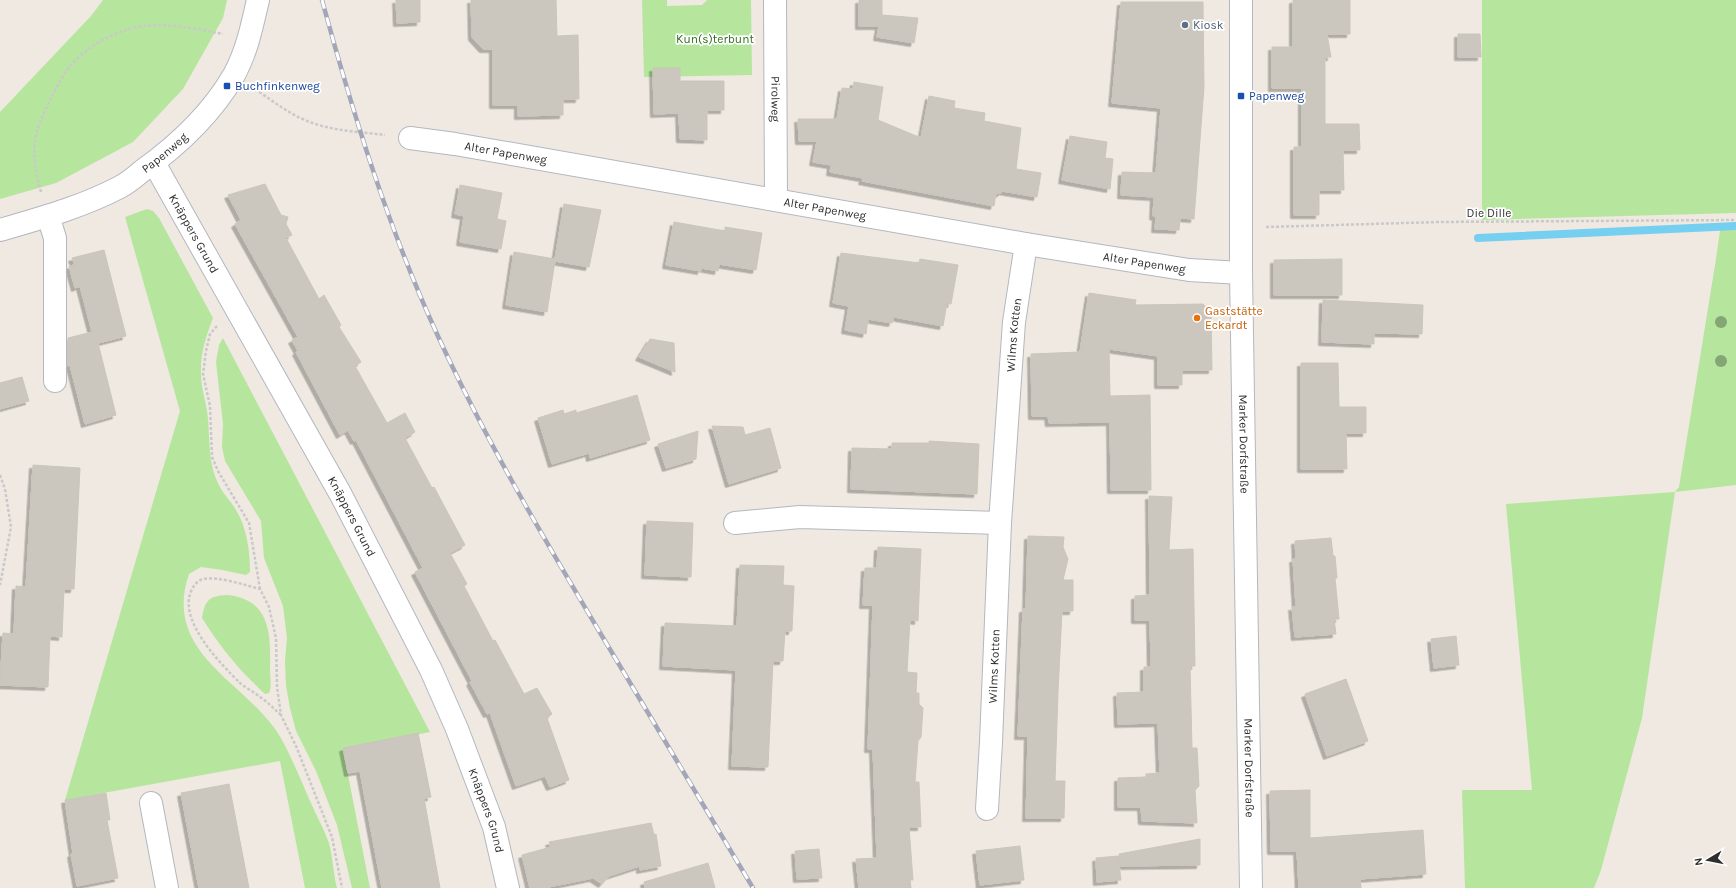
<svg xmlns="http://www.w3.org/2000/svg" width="1736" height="888" viewBox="0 0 1736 888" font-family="Karla,sans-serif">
<defs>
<filter id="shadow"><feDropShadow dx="-3.5" dy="3.5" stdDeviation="0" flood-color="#0004"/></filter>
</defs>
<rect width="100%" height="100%" fill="#efe9e1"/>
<!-- green -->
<g fill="#b6e59e">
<path d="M103,0H227L223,18L183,89L133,142L56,183L0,199V112L91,16Z"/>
<path d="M642,0H667V6L702,5L707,0H751L752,75L644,77Z"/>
<path d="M1482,0H1736V213L1482,220Z"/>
<path d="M147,209L153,211L159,218L213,318C206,336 200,355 201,374C201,389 207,404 208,419C210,442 208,463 219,485C223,494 231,501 236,510C247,528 250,551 250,572L246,575L222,570L201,567L189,574C161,656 250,682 282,740C293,760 301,781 310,801C316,815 324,829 329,843C333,858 333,873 337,888H305L280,761L65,800L180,411L125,217Z"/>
<path d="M1721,224H1736V485L1675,492L1642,718L1601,870L1594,888H1465L1462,790H1532L1506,504L1675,492L1679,487L1716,259Z"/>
<path d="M223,338L430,732L343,749L370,888H352L337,825L316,771L296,731L290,708L286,686L285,661L287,638L283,606L264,558L261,521L225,461L222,447L223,424L216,362L219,345Z"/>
<path d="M227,595C270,599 271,633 270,669C270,676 272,687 269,693L265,694C239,670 220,647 202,618C205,601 208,596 227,595Z"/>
</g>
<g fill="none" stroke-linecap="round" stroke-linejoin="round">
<!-- stream -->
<path stroke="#75cff0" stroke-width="8" d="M1478,238L1736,226"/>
</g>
<!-- building -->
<g fill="#cbc7bf" stroke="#cbc5ba" filter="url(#shadow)">
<path d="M396,0H420V22L397,23Z"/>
<path d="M471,0H556L557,36L578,35L579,99H563V115L518,116V105H493V49H483L472,37Z"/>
<path d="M859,0H882V15L918,18L914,43L877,37L879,26H859Z"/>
<path d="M1293,0H1350V34H1327L1331,57H1325V124H1359L1360,150H1343L1344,190H1319V215H1294V147H1302V88H1272V47H1293Z"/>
<path d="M1121,2H1203L1204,87L1194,219L1180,218L1179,230L1155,229L1156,217L1153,216L1154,197L1121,195L1122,172L1156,173L1161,108L1112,103Z"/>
<path d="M1458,34H1480L1481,57H1458Z"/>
<path d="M653,68H680V81H724V110H707V140L680,139L679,113L654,114Z"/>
<path d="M854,82L883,87L878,120L921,138L929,96L955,101L954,108L985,113L984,121L1021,128L1016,169L1041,173L1037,197L1002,191L1001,193H996L994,206L862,181L863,178L830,172L831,165L813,162L817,141H799L798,119H837L842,88L853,89Z"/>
<path d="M1070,136L1107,142L1105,158L1113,159L1110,189L1062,180Z"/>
<path d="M265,184L281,215L288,217L286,224L292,235L286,238L319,299L324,295L341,325L339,327L361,362L355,366L387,423L405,413L415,432L405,438L432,488L434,487L465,545L450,553L467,584L464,586L493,641L495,640L524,694L537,688L552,714L547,718L569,780L550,787L545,776L516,786L490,713L487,714L470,682L472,681L415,572L423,568L356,440L354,441L348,430L340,435L296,352L298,351L292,340L298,337L235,224L241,220L228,195Z"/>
<path d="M460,185L502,193L497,219L506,221L501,249L460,242L464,216L455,214Z"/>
<path d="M564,204L601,210L589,267L555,261L547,312L506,305L514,252L555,259Z"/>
<path d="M674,222L725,231V227L762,233L756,270L719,264L718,271L701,268V271L666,265Z"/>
<path d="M104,250L126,336L98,343L116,415L85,424L70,365L68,366V338L92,332L80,286L75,288L69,266L75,265L72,258Z"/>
<path d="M841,253L919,263L920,259L958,265L951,304L947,303L943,326L894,317L892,323L868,319L866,334L845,330L849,306L833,303Z"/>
<path d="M1342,259V295H1274V260Z"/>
<path d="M1089,293L1136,300L1135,305L1203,304L1211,313L1212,370H1182V385H1158V356L1109,349L1110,396L1150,395L1151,490H1111L1110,422L1049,423L1048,416H1032L1031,354L1080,352Z"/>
<path d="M1323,300L1423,305L1422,334L1374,333V344L1322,342Z"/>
<path d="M650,339L674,343L675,372L639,357Z"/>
<path d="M1301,363H1338L1339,407H1366V433H1346L1347,469H1301Z"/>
<path d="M22,377L29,401L0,409V383Z"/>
<path d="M637,395L650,440L590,458L589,453L552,464L538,418L563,410L564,414L576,410V413Z"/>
<path d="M712,426L743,427L745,435L770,428L781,468L729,484Z"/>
<path d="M698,431L696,459L666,468L658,444Z"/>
<path d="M929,441L979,444L977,494L851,489L852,448L892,449V443H929Z"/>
<path d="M33,465L80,468L74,589H64L62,637L50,636L48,687L0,685L3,633L14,634L16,586L26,587Z"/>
<path d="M1149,496L1172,497L1169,550L1193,549L1195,666H1190L1192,748H1197L1199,786L1195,790L1197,823L1142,821L1141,807H1118V778L1146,777V774L1160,773L1158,723L1118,724L1117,693L1144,692V667H1151L1150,620H1135V596L1150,595Z"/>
<path d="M647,521L693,523L691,577L645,575Z"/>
<path d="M1028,536L1064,537L1063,547L1068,559L1063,580H1073V611H1062L1058,692L1055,781H1065L1064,818H1026L1028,736H1018L1023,609H1026Z"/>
<path d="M1331,538L1333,556H1335L1337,578H1335L1339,619H1334L1336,634L1295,637L1292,607H1296L1293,559H1296L1295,541Z"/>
<path d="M878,547L921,549L918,621L910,620L907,672L917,673L916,693H919V704L923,708L921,737L918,741L915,782H919L921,827H909L913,880H910L911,888H859L856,859L877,858L873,749H868L873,605H863L865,568H877Z"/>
<path d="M740,565L784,566L783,585L794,586L792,631H785L783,661H773L768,767L732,766L736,670L663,666L665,623L737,626Z"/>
<path d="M1456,636L1459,665L1434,668L1431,639Z"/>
<path d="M1346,679L1368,741L1327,756L1305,694Z"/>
<path d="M418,733L431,797L424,798L440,888H382L360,771L348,773L343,748Z"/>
<path d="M229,784L249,888H199L181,793Z"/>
<path d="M1310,790V838L1423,830L1426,874L1360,879L1361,888H1299L1297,851H1271L1270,791Z"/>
<path d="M106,793L110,820H107L118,878L77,886L71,854L73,853L65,800Z"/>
<path d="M651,823L654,835L656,834L661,866L640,870V866L609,876L602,884L593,878L544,888H530L522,855L551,847L549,842Z"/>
<path d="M1200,839V865L1120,866L1119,854Z"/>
<path d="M1020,846L1024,880L980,885L976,851Z"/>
<path d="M819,849L822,878L797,879L795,851Z"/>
<path d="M1118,856L1121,880L1097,882L1096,858Z"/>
<path d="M708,863L715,888H645L644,882Z"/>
</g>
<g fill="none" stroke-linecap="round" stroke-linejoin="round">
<!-- minor casing -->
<g stroke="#b4b7c1" stroke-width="24">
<g id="minor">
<path id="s1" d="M775,0L776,199"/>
<path id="s2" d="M1241,0V273L1251,888"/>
<path id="s3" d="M410,138L455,144L1026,244L1189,270L1241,273"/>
<path id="s4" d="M154,163L341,495L431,670L457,729L494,827L508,888"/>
<path d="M48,216L55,238V381"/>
<path id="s5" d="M0,230C41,218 82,207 120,187C128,183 135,177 142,171C177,146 212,113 234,75C247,51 252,26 258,0"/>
<path d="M735,523L800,517L1000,523"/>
<path d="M151,803L167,888"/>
<path id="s6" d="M987,809L991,742L1000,523L1014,322L1026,244"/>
</g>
</g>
<!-- path -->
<g stroke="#c9c9c9" stroke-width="2.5" stroke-dasharray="3 2" stroke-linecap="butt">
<path d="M255,89C273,101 290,115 310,122C333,131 361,132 385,135"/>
<path d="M41,192C36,174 32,154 36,135C39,120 61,76 71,65C86,48 111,33 133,28C159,21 197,29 223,34"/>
<path d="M1266,227L1440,222L1736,220"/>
<path d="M217,326L210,334L206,351L203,374L210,406L212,457L218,471L249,523L260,589"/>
<path d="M0,475L5,489L11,527L0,585"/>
<path d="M281,715C274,709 268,702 260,697C254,692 246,688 240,683C221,664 181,624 190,594C192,588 196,581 203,579C218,576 245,585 260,589L269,607L276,638L277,687L281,715L296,746L332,837L342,888"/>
</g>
<!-- minor -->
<use href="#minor" stroke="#fff" stroke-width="22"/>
<!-- rail casing -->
<g stroke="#a3a6b8" stroke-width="4.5">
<path id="rail" d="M322,0C353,114 388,227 437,334C485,439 543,537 602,636C652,720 703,804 753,888"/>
</g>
<!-- rail -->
<use href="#rail" stroke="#fff" stroke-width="3" stroke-dasharray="9" stroke-linecap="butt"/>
</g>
<!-- trees -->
<g fill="#84a574">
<circle cx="1721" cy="322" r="6"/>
<circle cx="1721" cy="361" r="6"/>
</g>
<!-- markers -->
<circle fill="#5c6f8a" stroke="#fff" stroke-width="1.5" cx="1185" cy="25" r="4"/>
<g fill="#1a4fb4" stroke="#fff" stroke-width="1.5">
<rect x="223" y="82" width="8" height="8" rx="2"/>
<rect x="1237" y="92" width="8" height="8" rx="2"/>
</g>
<circle fill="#e8710a" stroke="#fff" stroke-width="1.5" cx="1197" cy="318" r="4"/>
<g text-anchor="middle" stroke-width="3.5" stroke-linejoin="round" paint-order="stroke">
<!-- service labels -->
<g font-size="12" fill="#4e5e75" stroke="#fff" text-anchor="start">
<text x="1193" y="29">Kiosk</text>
</g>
<!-- park labels -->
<g font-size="12" fill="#2c6e1b" stroke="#fff">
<text x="715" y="43">Kun(s)terbunt</text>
</g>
<!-- transit labels -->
<g font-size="12" fill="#164399" stroke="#fff" text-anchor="start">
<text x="235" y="90">Buchfinkenweg</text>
<text x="1249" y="100">Papenweg</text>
</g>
<!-- street labels -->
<g font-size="12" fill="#2e2e2e" stroke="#fff">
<text dy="4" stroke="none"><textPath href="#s1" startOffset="99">Pirolweg</textPath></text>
<text dy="4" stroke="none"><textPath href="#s5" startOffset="184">Papenweg</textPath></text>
<text dy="4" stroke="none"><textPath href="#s3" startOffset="97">Alter Papenweg</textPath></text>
<text dy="4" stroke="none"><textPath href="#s3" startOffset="421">Alter Papenweg</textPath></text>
<text x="1489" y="217">Die Dille</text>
<text dy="4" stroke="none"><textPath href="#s4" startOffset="81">Knäppers Grund</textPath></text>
<text dy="4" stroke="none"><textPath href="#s3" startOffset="745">Alter Papenweg</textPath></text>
<text dy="4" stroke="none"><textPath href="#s6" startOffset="475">Wilms Kotten</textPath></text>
<text dy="4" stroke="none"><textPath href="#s2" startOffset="444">Marker Dorfstraße</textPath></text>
<text dy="4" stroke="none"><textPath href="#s4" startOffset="405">Knäppers Grund</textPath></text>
<text dy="4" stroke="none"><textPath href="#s6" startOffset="143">Wilms Kotten</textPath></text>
<text dy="4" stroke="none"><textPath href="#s2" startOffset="768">Marker Dorfstraße</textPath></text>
<text dy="4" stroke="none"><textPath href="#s4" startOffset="729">Knäppers Grund</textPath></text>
</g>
<!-- food labels -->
<g font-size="12" fill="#c56008" stroke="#fff" text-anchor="start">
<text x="1205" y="315">Gaststätte<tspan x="1205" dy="14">Eckardt</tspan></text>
</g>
</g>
<!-- north arrow -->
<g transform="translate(1708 860) rotate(260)" stroke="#ffffff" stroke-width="3" paint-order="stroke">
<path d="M0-3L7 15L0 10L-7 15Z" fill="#2e2e2e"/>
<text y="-6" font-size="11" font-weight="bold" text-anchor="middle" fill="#2e2e2e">N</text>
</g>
</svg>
